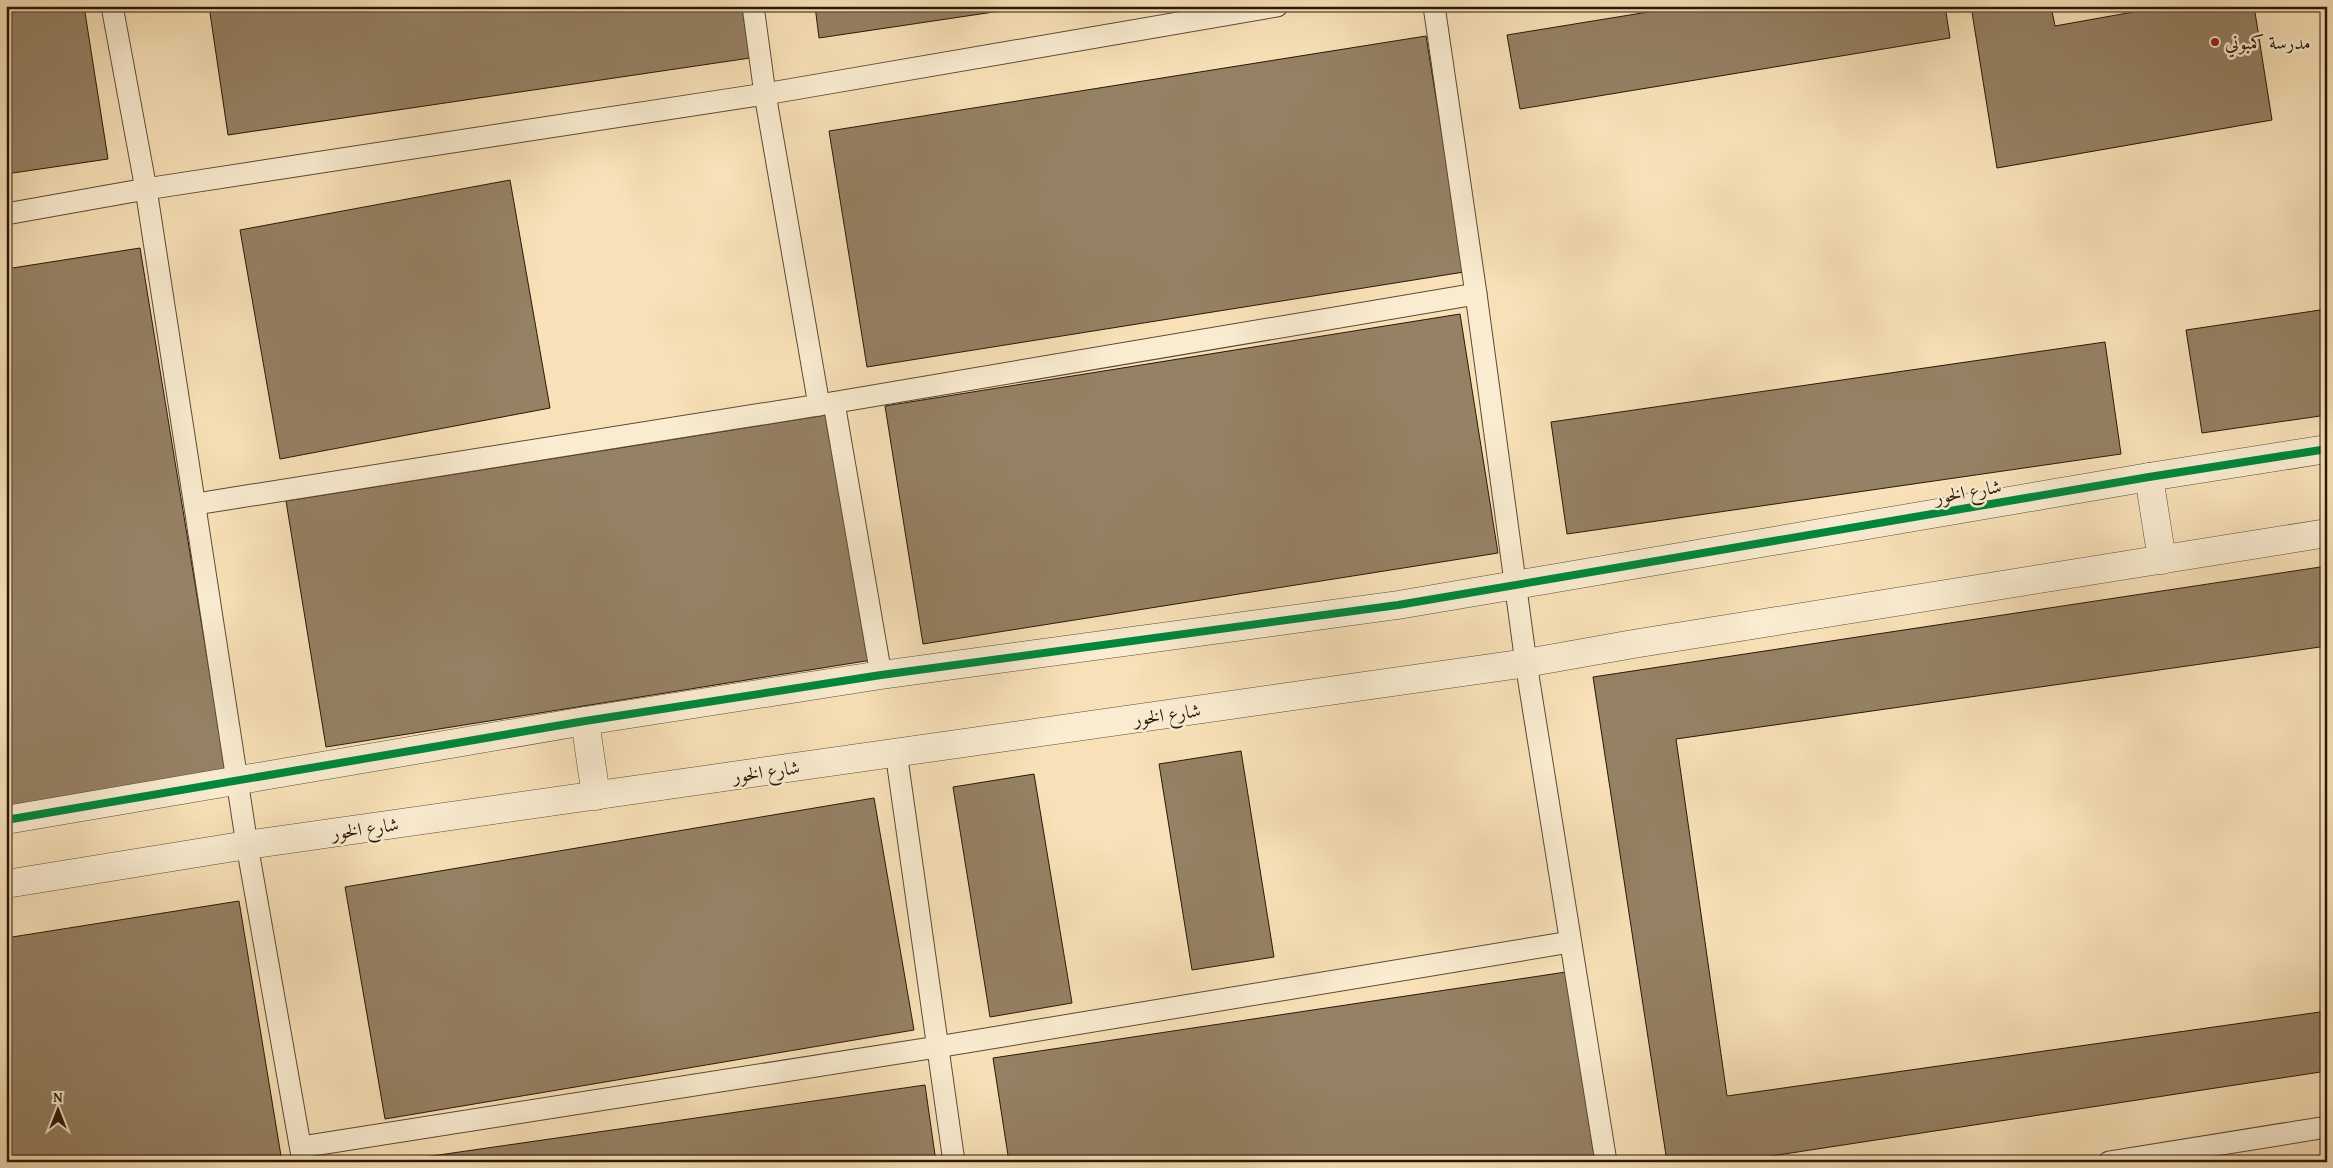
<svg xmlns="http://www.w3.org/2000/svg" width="2333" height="1168" viewBox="0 0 2333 1168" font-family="'Gentium Book Plus',Amiri,serif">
<rect width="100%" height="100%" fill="#f8e1b8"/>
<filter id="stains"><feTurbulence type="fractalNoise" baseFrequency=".004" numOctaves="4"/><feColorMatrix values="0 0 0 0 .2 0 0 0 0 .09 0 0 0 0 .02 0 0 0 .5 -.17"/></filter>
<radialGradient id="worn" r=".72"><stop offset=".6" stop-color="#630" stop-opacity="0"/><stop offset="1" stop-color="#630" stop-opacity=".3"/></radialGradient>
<!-- building -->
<g fill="#958164" stroke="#291808">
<path d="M6,6H84L108,159L6,174Z"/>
<path d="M209,6H742L750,58L228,135Z"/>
<path d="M815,6H1034L819,38Z"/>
<path d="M1685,6H1945L1950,38L1520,109L1507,35Z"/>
<path d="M1971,6H2051L2055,26L2167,6H2254L2272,120L1997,168Z"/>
<path d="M1426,36L1464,272L867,367L829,131Z"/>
<path d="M510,180L550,408L280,459L240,230Z"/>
<path d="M140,248L226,773L6,809V269Z"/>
<path d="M2327,309V415L2202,433L2186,330Z"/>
<path d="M1460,314L1498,553L923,644L885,406Z"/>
<path d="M2105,342L2121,454L1567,534L1551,422Z"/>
<path d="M832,414L872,660L326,747L286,501Z"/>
<path d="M2327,566V646L1676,739L1727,1096L2327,1011V1071L1732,1162H1667L1593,677Z"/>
<path d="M1241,751L1274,957L1192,970L1159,764Z"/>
<path d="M1034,774L1072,1003L990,1017L953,787Z"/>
<path d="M874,798L914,1030L385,1119L345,887Z"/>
<path d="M239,901L282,1162H6V938Z"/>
<path d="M1566,972L1595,1162H1009L993,1058Z"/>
<path d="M925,1085L936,1162H390Z"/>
</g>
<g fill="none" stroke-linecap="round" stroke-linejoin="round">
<!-- service casing -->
<g stroke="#5d4a34" stroke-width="23">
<g id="service">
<path d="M112,6L146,189L247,845L303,1162"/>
<path d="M753,6L765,94L819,405"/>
<path d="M1434,6L1476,294L1526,663L1606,1162"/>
<path d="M6,214L146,189L765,94L1277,6"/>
<path d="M834,403L881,675"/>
<path d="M196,504L819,405L1476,294"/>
<path d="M896,752L954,1162"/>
<path d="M301,1147L937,1047L1570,942"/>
<path d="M2109,1162L2327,1127"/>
</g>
</g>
<!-- minor casing -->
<g stroke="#5d4a34" stroke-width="29">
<g id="minor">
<path d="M2149,477L2162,560"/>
<path d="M585,721L596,796"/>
<path d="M6,820L585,721L881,675L1398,605L2149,477L2327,449"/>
<path d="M6,884L247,845L1526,663L1633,644L2327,533"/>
</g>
</g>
<!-- service -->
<use href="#service" stroke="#faecd1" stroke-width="21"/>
<!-- minor -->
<use href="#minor" stroke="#faecd1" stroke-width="28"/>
<!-- cycleway casing -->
<g stroke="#faecd1" stroke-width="11">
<path id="cycleway" d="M6,820L585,721L881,675L1398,605L2149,477L2327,449"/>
</g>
<!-- cycleway -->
<use href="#cycleway" stroke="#00873e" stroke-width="8"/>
</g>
<!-- markers -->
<circle fill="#8f2418" stroke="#faecd1" stroke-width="2" cx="2215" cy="42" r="5"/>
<g text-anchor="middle" stroke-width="5" stroke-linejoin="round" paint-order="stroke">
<!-- poi labels -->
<g font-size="19" fill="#291808" stroke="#faecd1" text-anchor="start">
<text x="2225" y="49">مدرسة كمبوني</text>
</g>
<!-- street labels -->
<g font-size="19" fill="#291808" stroke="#faecd1">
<text transform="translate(1968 491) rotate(-10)" y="7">شارع الخور</text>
<text transform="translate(1167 714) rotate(-8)" y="7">شارع الخور</text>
<text transform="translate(766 771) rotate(-8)" y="7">شارع الخور</text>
<text transform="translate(365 828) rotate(-8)" y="7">شارع الخور</text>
</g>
</g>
<!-- margin -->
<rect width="2333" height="1168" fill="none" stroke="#f8e1b8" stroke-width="25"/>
<rect x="8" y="8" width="2318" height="1153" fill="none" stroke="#291808" stroke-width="2.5"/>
<rect x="12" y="12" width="2308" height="1143" fill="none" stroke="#291808"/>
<!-- north arrow -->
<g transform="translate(58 1110)" stroke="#faecd1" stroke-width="4" paint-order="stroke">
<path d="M0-4L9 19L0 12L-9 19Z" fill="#291808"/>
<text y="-8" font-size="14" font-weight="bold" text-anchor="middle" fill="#291808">N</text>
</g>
<rect width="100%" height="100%" filter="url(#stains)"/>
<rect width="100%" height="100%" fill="url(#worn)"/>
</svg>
